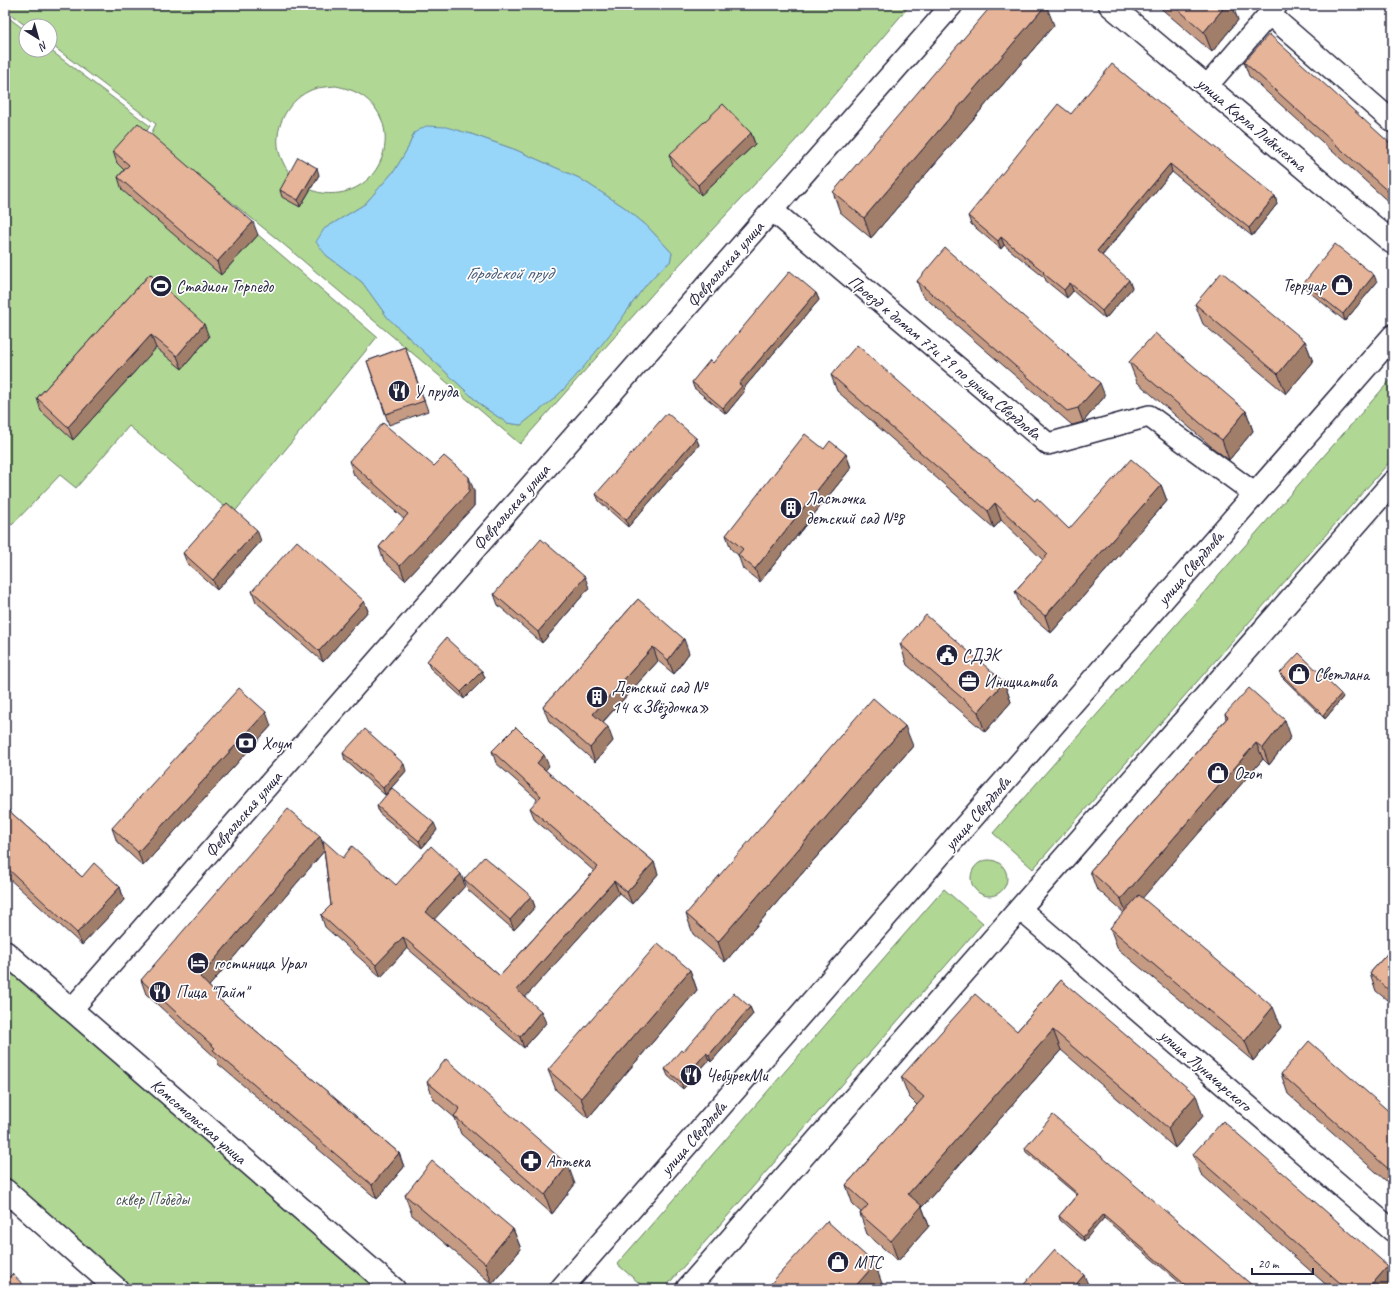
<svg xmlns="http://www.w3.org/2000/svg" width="1398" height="1294" viewBox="0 0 1398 1294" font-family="Caveat,sans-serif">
<rect width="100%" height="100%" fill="#fff"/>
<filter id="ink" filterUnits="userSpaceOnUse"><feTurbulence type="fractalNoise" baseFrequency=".025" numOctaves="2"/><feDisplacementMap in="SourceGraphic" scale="8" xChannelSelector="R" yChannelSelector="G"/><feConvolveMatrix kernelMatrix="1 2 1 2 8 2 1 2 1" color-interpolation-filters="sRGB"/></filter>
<g filter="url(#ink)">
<!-- green -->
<g fill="#b0d793" stroke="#697c67" fill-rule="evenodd">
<path d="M5,5H910L795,141L656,290L520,444L282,243L150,136L156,124L50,44V26H26L5,10ZM336,86C345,88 353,90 361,95C403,122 387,186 339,193C330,194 320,194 312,190C296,183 286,172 280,155C272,131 286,102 309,91C317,87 326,87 336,86ZM414,133L471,134L516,150L579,178L624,207L647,226L672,253L670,262C643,282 632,306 612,331C595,352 579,373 561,392C549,404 534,414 521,425L507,423L482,406L388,318L362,282L326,255L324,229L365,204L395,170L408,148Z"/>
<path d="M5,15L26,31V50H50L150,126L143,136L377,337L233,514L129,426L76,488L60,475L12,525L5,519Z"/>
<path d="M1393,377V458L1033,869L993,833Z"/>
<circle cx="989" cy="878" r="18"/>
<path d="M944,889L983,923L664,1289H646L617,1264Z"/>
<path d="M5,952L394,1289H117L5,1190Z"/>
</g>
<!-- water -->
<path fill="#98d6f9" stroke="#698ead" d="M426,126L446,127L471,134L516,150L579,178L624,207L647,226L672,253L670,262C642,283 631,308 610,334C594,354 579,374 561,392C549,404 534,414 521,425L507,423L482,406L388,318L362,282L326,255L316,242L324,229L365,204L395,170L408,148L414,133Z"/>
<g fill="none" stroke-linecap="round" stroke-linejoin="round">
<!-- minor casing -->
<g stroke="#22223b" stroke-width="24">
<g id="minor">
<path d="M1269,14L1393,122"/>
<path d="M1207,86L1277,5"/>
<path d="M772,210L1048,444L1149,416L1255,494"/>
<path d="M1020,909L1393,1231"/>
<path d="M71,1010L952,5"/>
</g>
</g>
<!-- tertiary casing -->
<g stroke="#22223b" stroke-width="25">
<path id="tertiary" d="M1110,5L1393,243"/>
</g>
<!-- secondary casing -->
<g stroke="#22223b" stroke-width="25">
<g id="secondary">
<path d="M5,952L394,1289"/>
<path d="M5,1190L117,1289"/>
<path d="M561,1289L1393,336"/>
<path d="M687,1289L1393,482"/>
</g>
</g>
<!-- minor -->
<use href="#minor" stroke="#fff" stroke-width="21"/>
<!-- tertiary -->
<use href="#tertiary" stroke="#fff" stroke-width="22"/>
<!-- secondary -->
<use href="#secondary" stroke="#fff" stroke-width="22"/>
</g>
<!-- wall -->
<g fill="#c69b83" stroke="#22223b">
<path d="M1157,5H1232L1238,20L1212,52Z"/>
<path d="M1054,25L871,238L840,212L833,192Z"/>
<path d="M1244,62L1393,146V206L1249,76Z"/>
<path d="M1071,114L1275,196L1277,204L1252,236L1172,172L1102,256L1132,288L1105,319L1073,291L1067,298L1046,281L1045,278L1004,245L1001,249L971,224L968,216Z"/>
<path d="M751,133L755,144L701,195L673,166L669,155Z"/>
<path d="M113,151L258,235L221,275L122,190L118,177L124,170L117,163Z"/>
<path d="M319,175L300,207L282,197L280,190Z"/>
<path d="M150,274L209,337L182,369L156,348L73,440L41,411L37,398Z"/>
<path d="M917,281L1105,396L1083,422L1072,425L922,295Z"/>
<path d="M1377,282L1345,321L1307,290L1304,283Z"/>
<path d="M816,293L819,300L743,389L744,392L726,414L694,388L692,382L713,363Z"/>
<path d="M1195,304L1305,341L1313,362L1286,394L1203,324Z"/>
<path d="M405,347L428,411L389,425L367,361Z"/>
<path d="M1129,362L1246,411L1253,431L1229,460L1213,448L1137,382Z"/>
<path d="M831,375L1035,501L1069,529L1161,485L1167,501L1051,633L1021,607L1015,591L1043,560L1001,520L994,528L837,391Z"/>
<path d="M696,438L699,445L628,527L599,501L596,494Z"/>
<path d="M824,449L846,454L851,468L760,582L743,569L738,555L731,549L726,535Z"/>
<path d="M349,461L434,466L474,491V506L405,580L384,561L379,547L404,519L354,475Z"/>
<path d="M261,541L217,590L187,563L183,553Z"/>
<path d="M589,588L542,643L498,605L494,594Z"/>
<path d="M252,591L364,601L368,611L323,662L256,602Z"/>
<path d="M638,599L689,653L674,674L658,661L603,722L613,741L595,762L549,721L543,707Z"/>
<path d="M900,644L1004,682L1011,702L985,732L907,665Z"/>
<path d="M427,661L482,671L485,678L464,699L430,668Z"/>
<path d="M1280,673L1343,697L1325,719L1281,676Z"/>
<path d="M1225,714L1291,737L1269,765L1263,759L1142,898L1281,1027L1253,1061L1118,949L1110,928L1124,913L1096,888L1090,871L1226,719Z"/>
<path d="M271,726L143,866L117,842L112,828Z"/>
<path d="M913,746L725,962L693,934L686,914Z"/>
<path d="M492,751L549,766L545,770L654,862L658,874L632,904L619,893L525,997L546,1023L524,1048L407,948L381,977L325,927L321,915L331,905L324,851L209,986L221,1001L399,1153L404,1167L377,1199L218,1064L217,1059L146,994L141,980L320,836L323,846L343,858L396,885L465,886L434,919L500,976L594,871L535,820L530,808L538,800L496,763Z"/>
<path d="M343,753L406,771L385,795L345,760Z"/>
<path d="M377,806L437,830L422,848L379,813Z"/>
<path d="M5,807L82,877L120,887L124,900L82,945L5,875Z"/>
<path d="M464,879L531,896L535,907L514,930L468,890Z"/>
<path d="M1393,947V1005L1376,991L1370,973Z"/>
<path d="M690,970L697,990L588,1118L556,1090L548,1070Z"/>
<path d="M1061,980L1203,1116L1175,1148L1061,1050L922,1207L929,1226L898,1261L867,1234L860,1214L861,1212L853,1205L846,1185L917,1105L909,1097L901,1077L1017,1031Z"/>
<path d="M750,1007L753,1014L711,1062L709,1060L683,1089L668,1076L665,1069L683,1052Z"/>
<path d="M1281,1074L1393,1115V1187L1288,1094Z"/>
<path d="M427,1082L575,1184L552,1214L461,1134L455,1118L434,1100Z"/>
<path d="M1025,1148L1254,1289H1187L1104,1218L1084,1241L1060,1220L1059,1216L1077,1195L1026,1152Z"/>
<path d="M1193,1154L1393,1289H1331L1201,1174Z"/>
<path d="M405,1195L513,1229L521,1249L492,1284L412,1215Z"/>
</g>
<!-- shaded-wall -->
<g fill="#a17e6a" stroke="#22223b">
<path d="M1046,5L1054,25L871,238L864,218Z"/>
<path d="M1226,5H1232L1238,20L1212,52L1204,32Z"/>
<path d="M751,133L755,144L701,195L698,185Z"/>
<path d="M1170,164L1172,172L1099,259L1097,251Z"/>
<path d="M317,168L319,175L300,207L298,200Z"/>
<path d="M1275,196L1277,204L1252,236L1249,228Z"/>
<path d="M253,222L258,235L221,275L217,262Z"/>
<path d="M1001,237L1004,245L1001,249L998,241Z"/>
<path d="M1374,275L1377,282L1345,321L1343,314Z"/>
<path d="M1129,280L1132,288L1105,319L1102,311Z"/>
<path d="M1070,283L1073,291L1067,298L1064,290Z"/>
<path d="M816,293L819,300L743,389L744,392L726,414L723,408L739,384Z"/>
<path d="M204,324L209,337L182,369L177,356Z"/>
<path d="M151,335L156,348L73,440L68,427Z"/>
<path d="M1305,341L1313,362L1286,394L1278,374Z"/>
<path d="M1100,383L1105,396L1083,422L1078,408Z"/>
<path d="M1246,411L1253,431L1229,460L1222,440Z"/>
<path d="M696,438L699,445L628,527L626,520Z"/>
<path d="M846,454L851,468L760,582L755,569Z"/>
<path d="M469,477L474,491V506L405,580L400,566Z"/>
<path d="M1161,485L1167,501L1051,633L1045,616Z"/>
<path d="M995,503L1001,520L994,528L988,511Z"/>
<path d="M257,530L261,541L217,590L213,580Z"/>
<path d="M585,577L589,588L542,643L538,632Z"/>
<path d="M364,601L368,611L323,662L319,651Z"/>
<path d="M684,639L689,653L674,674L668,660Z"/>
<path d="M653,647L658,661L598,727L593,714Z"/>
<path d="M482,671L485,678L464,699L461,692Z"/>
<path d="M1004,682L1011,702L985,732L978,712Z"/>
<path d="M1341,694L1343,697L1325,719L1323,715Z"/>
<path d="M266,712L271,726L143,866L138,852Z"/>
<path d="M1285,720L1291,737L1269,765L1263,748Z"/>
<path d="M905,726L913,746L725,962L718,942Z"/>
<path d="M608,727L613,741L595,762L590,748Z"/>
<path d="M1256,743L1263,759L1127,916L1121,899Z"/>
<path d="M544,755L549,766L541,775L537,763Z"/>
<path d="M404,764L406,771L385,795L383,788Z"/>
<path d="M434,823L437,830L422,848L419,841Z"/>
<path d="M320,836L325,850L205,991L200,977Z"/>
<path d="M654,862L658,874L632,904L627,892Z"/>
<path d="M461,874L465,886L430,924L426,912Z"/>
<path d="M614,881L619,893L521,1002L517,990Z"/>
<path d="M120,887L124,900L82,945L77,933Z"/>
<path d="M531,896L535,907L514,930L510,920Z"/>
<path d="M403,937L407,948L381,977L376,965Z"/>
<path d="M690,970L697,990L588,1118L581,1098Z"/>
<path d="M750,1007L753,1014L711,1062L709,1055Z"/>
<path d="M1273,1007L1281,1027L1253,1061L1245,1041Z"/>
<path d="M541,1011L546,1023L524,1048L520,1037Z"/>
<path d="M1053,1030L1061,1050L922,1207L929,1226L898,1261L891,1241L908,1194Z"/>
<path d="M706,1053L709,1060L683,1089L681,1082Z"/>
<path d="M1196,1095L1203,1116L1175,1148L1168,1128Z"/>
<path d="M399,1153L404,1167L377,1199L372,1185Z"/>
<path d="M568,1165L575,1184L552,1214L545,1195Z"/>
<path d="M1103,1214L1104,1218L1084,1241L1083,1237Z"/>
<path d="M513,1229L521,1249L492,1284L485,1263Z"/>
<path d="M875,1264L884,1289H853Z"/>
<path d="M1388,1266L1393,1279V1288L1368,1289Z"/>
<path d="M1084,1275L1090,1289H1072Z"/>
</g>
<!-- building -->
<g fill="#e6b498" stroke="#22223b">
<path d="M992,5H1046L864,218L833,192Z"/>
<path d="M1173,5H1226L1204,32Z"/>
<path d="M1269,34L1393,146V196L1244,62Z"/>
<path d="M1112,64L1275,196L1249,228L1170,164L1097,251L1129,280L1102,311L1070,283L1064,290L1043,273L1044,272L1001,237L998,241L968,216L1058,104L1071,114Z"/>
<path d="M723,104L751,133L698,185L669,155Z"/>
<path d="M138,123L253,222L217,262L118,177L129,165L113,151Z"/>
<path d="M298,157L317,168L298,200L280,190Z"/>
<path d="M1335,244L1374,275L1343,314L1304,283Z"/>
<path d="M945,248L1100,383L1078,408L1067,411L917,281Z"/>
<path d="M790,271L816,293L739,384L742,386L723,408L692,382L710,360L713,363Z"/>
<path d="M1222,272L1305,341L1278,374L1195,304Z"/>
<path d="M150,274L204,324L177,356L151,335L68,427L37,398Z"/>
<path d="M1155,333L1246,411L1222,440L1206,428L1129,362Z"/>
<path d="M857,345L1035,501L1037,498L1069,529L1131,459L1161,485L1045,616L1015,591L1048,554L995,503L988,511L831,375Z"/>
<path d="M405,347L424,401L386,414L367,361Z"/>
<path d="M667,413L696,438L626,520L596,494Z"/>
<path d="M383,423L434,466L444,456L469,477V492L400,566L379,547L408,514L349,461Z"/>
<path d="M805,434L824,449L830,441L846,454L755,569L738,555L743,549L726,535Z"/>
<path d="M227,503L257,530L213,580L183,553Z"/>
<path d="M541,539L585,577L538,632L494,594Z"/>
<path d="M297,541L364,601L319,651L252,591Z"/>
<path d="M638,599L684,639L668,660L653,647L593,714L608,727L590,748L543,707Z"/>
<path d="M926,615L1004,682L978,712L900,644Z"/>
<path d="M446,638L482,671L461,692L427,661Z"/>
<path d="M1299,653L1341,694L1323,715L1280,673Z"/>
<path d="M239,688L266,712L138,852L112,828Z"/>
<path d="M1249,688L1285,720L1263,748L1256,743L1121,899L1090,871L1228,717L1225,714Z"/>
<path d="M873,698L905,726L718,942L686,914Z"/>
<path d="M516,727L544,755L537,763L654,862L627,892L614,881L517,990L541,1011L520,1037L403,937L376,965L321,915L331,905L323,840L343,858L352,846L396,885L431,846L461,874L426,912L500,976L598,867L530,808L541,796L492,751Z"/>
<path d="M365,729L404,764L383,788L343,753Z"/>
<path d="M392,788L434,823L419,841L377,806Z"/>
<path d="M5,807L82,877L94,863L120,887L77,933L5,866Z"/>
<path d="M288,809L320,836L200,977L220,998L219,999L399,1153L372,1185L213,1050L215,1048L141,980Z"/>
<path d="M484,857L531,896L510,920L464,879Z"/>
<path d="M1139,895L1273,1007L1245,1041L1110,928Z"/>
<path d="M658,943L690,970L581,1098L548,1070Z"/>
<path d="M1393,947V994L1370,973Z"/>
<path d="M1061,980L1196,1095L1168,1128L1053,1030L908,1194L922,1206L891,1241L860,1214L868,1205L846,1185L924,1097L901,1077L975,994L1017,1031Z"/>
<path d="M734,993L750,1007L709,1055L706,1053L681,1082L665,1069L681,1050L683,1052Z"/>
<path d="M1309,1041L1393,1115V1173L1281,1074Z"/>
<path d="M446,1059L568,1165L545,1195L454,1116L460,1109L427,1082Z"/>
<path d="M1053,1115L1253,1286L1250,1289H1190L1103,1214L1083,1237L1059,1216L1078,1194L1025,1148Z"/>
<path d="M1223,1121L1388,1266L1368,1289H1347L1193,1154Z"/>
<path d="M432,1161L513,1229L485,1263L405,1195Z"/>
<path d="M827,1221L875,1264L853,1289H766Z"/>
<path d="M1055,1249L1084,1275L1072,1289H1020Z"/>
<path d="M12,1274L28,1289H5V1282Z"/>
<path d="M759,1285L764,1289H756Z"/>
</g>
</g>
<!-- icons -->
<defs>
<g id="shop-disc" transform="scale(1.15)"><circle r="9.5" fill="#22223b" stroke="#fff"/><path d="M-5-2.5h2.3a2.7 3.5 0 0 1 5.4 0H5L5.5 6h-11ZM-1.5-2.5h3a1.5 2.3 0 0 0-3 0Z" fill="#fff"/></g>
<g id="stadium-disc" transform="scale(1.15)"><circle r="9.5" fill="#22223b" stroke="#fff"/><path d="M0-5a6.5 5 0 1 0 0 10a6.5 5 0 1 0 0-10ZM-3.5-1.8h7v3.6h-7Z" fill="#fff"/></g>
<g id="restaurant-disc" transform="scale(1.15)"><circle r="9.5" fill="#22223b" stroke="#fff"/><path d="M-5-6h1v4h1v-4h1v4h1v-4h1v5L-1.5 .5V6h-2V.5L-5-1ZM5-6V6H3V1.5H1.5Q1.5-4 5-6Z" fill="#fff"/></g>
<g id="building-disc" transform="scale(1.15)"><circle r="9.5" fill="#22223b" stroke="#fff"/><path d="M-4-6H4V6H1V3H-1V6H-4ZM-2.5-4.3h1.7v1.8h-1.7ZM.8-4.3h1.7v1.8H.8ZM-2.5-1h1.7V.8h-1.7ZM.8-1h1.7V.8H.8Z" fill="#fff"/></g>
<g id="civic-disc" transform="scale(1.15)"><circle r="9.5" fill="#22223b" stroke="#fff"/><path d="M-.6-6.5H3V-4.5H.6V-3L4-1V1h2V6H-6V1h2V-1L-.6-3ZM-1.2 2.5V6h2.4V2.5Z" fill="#fff"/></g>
<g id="office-disc" transform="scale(1.15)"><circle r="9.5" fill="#22223b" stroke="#fff"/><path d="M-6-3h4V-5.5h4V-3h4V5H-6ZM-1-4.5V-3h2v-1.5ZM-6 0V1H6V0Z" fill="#fff"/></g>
<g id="bank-disc" transform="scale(1.15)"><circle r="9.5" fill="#22223b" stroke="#fff"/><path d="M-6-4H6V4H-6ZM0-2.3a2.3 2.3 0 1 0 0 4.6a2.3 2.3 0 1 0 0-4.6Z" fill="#fff"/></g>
<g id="hotel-disc" transform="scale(1.15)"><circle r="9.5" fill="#22223b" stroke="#fff"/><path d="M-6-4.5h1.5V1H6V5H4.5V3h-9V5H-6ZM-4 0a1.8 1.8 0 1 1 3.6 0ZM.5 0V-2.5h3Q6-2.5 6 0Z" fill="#fff"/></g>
<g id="pharmacy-disc" transform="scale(1.15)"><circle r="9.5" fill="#22223b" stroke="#fff"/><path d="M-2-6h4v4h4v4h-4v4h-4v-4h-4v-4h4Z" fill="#fff"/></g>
</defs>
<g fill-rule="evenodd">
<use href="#shop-disc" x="1342" y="285"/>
<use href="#stadium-disc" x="161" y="286"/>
<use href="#restaurant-disc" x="399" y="391"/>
<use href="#building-disc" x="791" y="508"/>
<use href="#civic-disc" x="947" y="655"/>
<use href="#shop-disc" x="1299" y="674"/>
<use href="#office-disc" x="969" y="681"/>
<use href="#building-disc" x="597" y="697"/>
<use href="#bank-disc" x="246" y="743"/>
<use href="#shop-disc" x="1218" y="773"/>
<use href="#hotel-disc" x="198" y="963"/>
<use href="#restaurant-disc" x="160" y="992"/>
<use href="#restaurant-disc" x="691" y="1075"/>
<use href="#pharmacy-disc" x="531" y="1161"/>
<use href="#shop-disc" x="838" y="1262"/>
</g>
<g text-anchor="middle" stroke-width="3.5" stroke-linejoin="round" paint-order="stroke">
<!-- street labels -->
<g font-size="17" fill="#22223b" stroke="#fff">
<text transform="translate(1252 124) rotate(40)" y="6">улица Карла Либкнехта</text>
<text transform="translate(725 264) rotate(-49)" y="6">Февральская улица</text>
<text transform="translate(945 357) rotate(40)" y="6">Проезд к домам 77и 79 по улица Свердлова</text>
<text transform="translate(511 507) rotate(-49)" y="6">Февральская улица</text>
<text transform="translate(1190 568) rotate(-49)" y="6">улица Свердлова</text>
<text transform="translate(977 813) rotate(-49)" y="6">улица Свердлова</text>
<text transform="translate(243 814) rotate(-49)" y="6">Февральская улица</text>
<text transform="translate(1206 1070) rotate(41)" y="6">улица Луначарского</text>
<text transform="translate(199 1121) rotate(41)" y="6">Комсомольская улица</text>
<text transform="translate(693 1138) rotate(-49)" y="6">улица Свердлова</text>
</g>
<!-- poi labels -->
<g font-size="17" fill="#22223b" stroke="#fff" text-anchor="start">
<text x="1326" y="291" text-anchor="end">Терруар</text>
<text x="176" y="292">Стадион Торпедо</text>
<text x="414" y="397">У пруда</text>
<text x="806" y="504">Ласточка<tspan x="806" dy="20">детский сад №8</tspan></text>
<text x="962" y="661">СДЭК</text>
<text x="1314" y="680">Светлана</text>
<text x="984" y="687">Инициатива</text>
<text x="612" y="693">Детский сад №<tspan x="612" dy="20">14 «Звёздочка»</tspan></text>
<text x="262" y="749">Хоум</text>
<text x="1234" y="779">Ozon</text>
<text x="214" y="969">гостиница Урал</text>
<text x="176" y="998">Пица "Тайм"</text>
<text x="706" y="1081">ЧебурекМи</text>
<text x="546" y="1167">Аптека</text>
<text x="854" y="1268">МТС</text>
</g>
<!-- park labels -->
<g font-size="17" fill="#4d5855" stroke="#fff">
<text x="152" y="1205">сквер Победы</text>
</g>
<!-- water labels -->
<g font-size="18" font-style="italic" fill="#455874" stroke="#fff">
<text x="509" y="279">Городской пруд</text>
</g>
</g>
<!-- margin -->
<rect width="1398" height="1294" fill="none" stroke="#fff" stroke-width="20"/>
<rect x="10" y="10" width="1378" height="1274" fill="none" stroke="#22223b" stroke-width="1.5" filter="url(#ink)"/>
<!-- north arrow -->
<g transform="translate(38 38) rotate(143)"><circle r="19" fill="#ffffff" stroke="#a7a7b1"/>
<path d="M0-3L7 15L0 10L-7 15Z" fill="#22223b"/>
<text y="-6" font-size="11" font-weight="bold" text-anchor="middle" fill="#22223b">N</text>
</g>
<!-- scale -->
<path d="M1252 1268v6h61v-6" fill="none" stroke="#22223b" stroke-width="2"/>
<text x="1258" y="1268" font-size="12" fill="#22223b" stroke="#ffffff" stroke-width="3" paint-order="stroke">20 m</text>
</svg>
